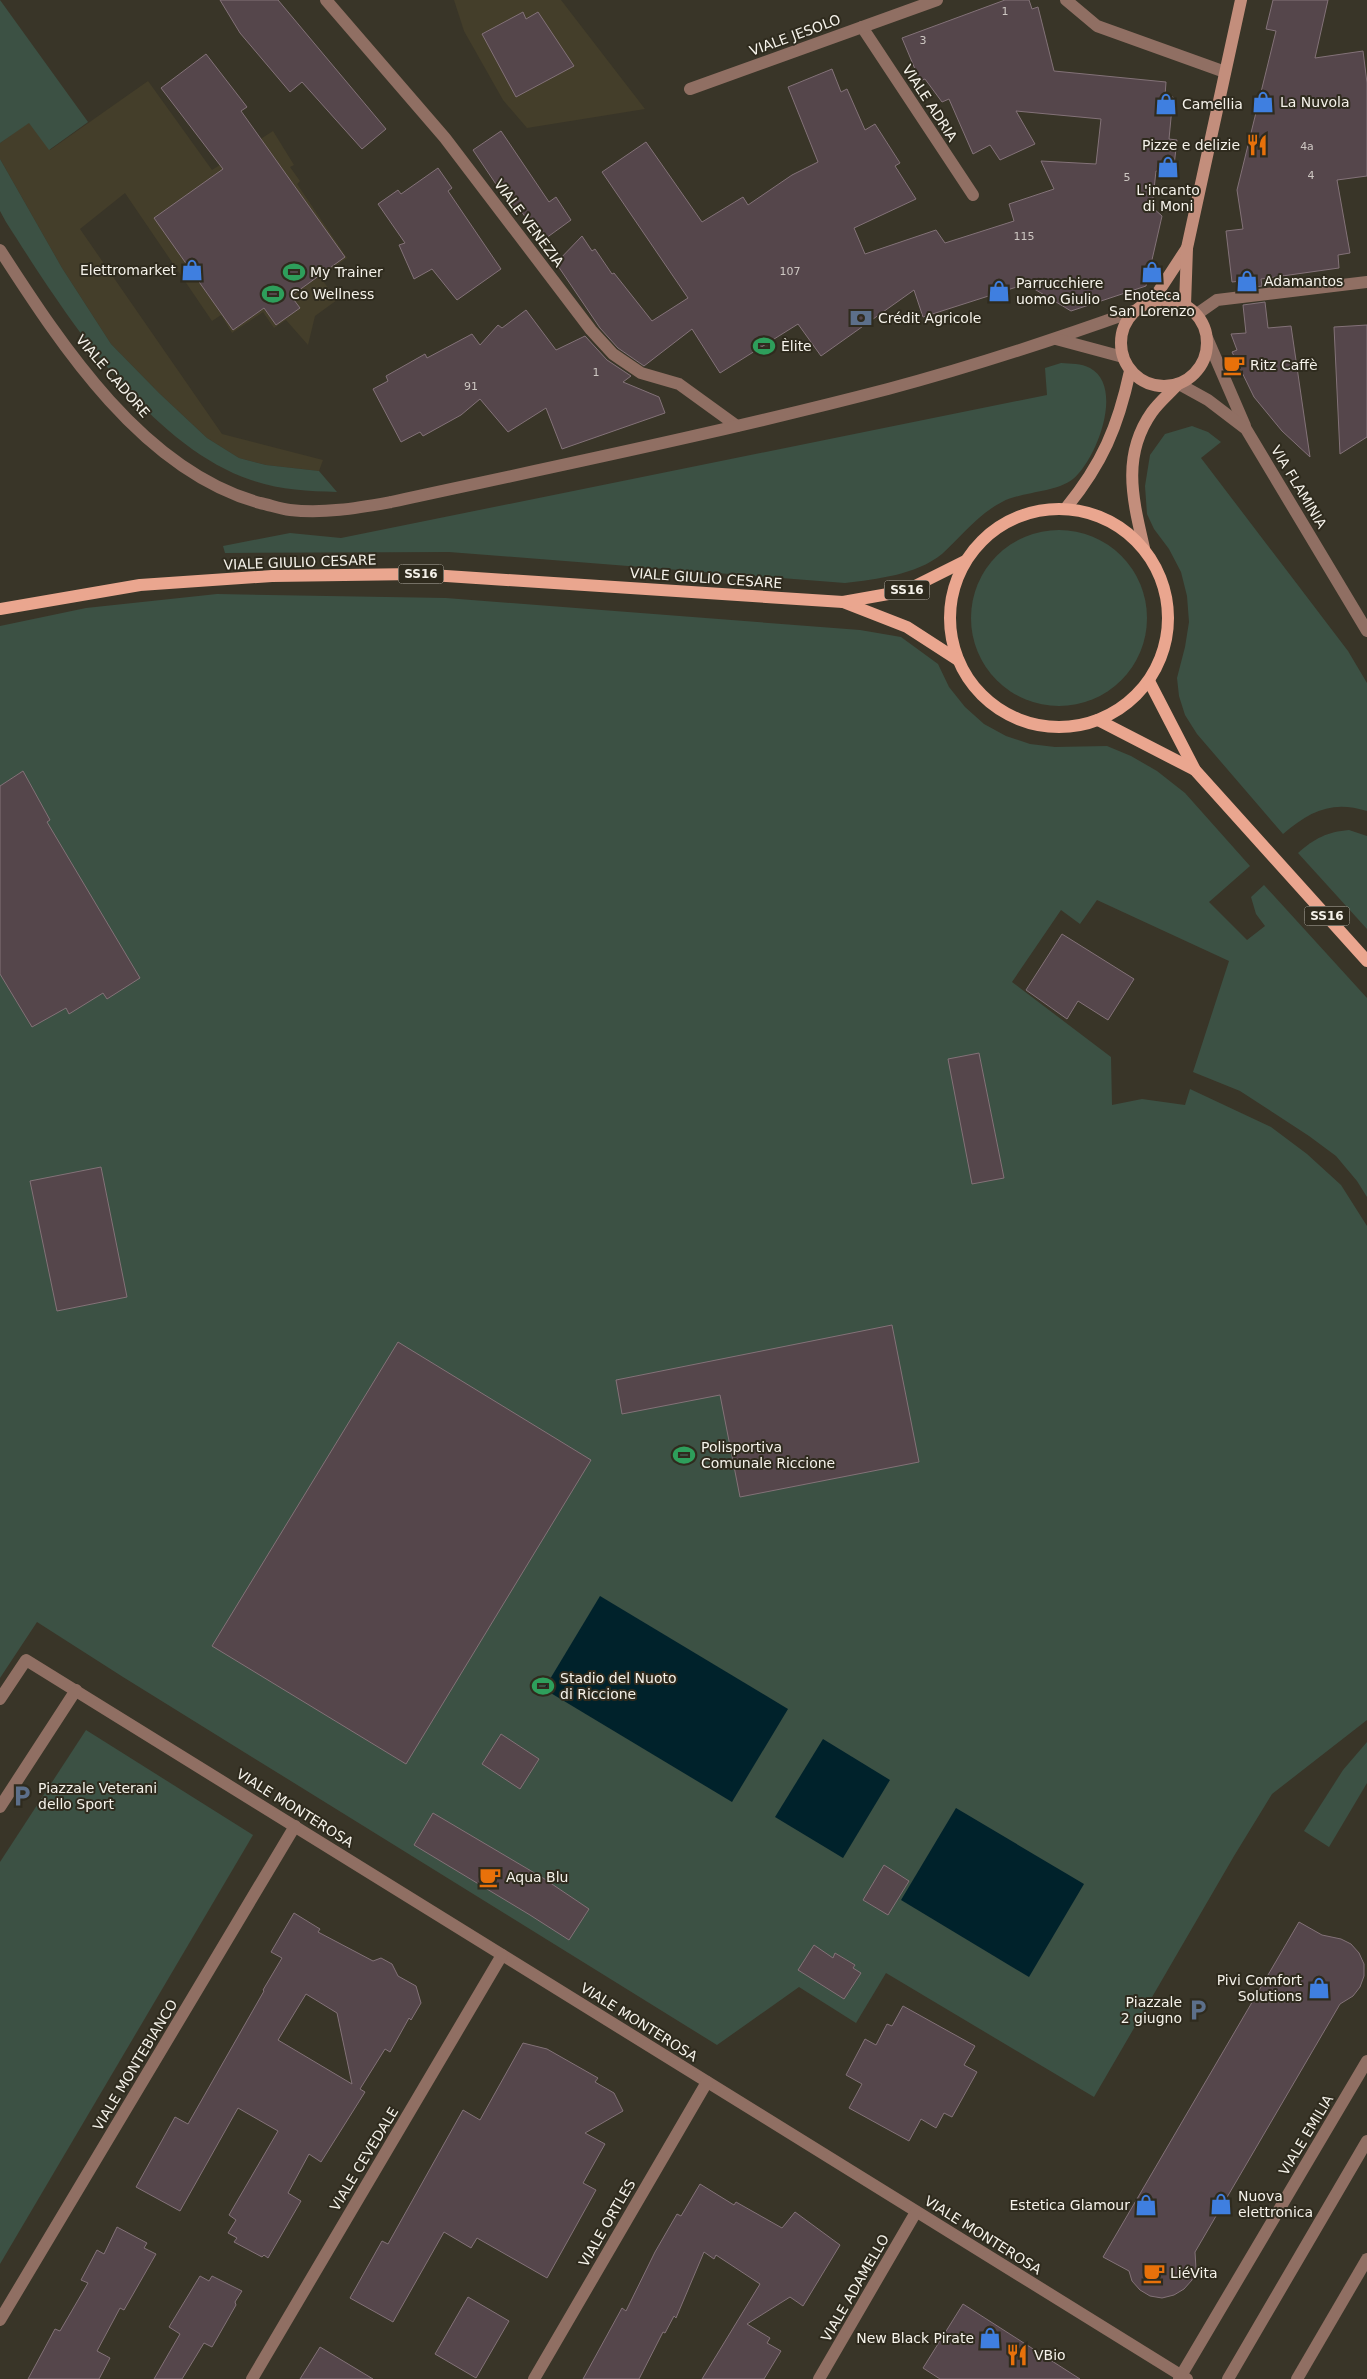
<svg xmlns="http://www.w3.org/2000/svg" width="1367" height="2379" viewBox="0 0 1367 2379" font-family="'DejaVu Sans',sans-serif">
<rect width="100%" height="100%" fill="#393528"/>
<!-- built -->
<g fill="#443e2a">
<path d="M454,0H561L645,109L527,128L503,100L464,31Z"/>
<path d="M148,81L212,170L273,131L294,165L290,167L300,181L297,184L347,258L320,277L337,300L315,316L308,345L286,320L274,328L263,312L232,333L221,315L212,321L125,193L80,229L222,434L323,460L319,471L266,465L239,458L207,438L159,393L111,344L62,268L0,159V143L29,122L50,150Z"/>
</g>
<!-- green -->
<g fill="#3c5144">
<path d="M0,0L88,122L49,150L29,123L0,143Z"/>
<path d="M0,159L62,268L111,344L159,393L207,438L239,458L266,465L319,471L337,492C307,491 280,490 251,480C146,444 63,311 6,222L0,211Z"/>
<path d="M1061,363C1071,364 1081,363 1090,368C1125,387 1096,460 1073,479C1055,493 1023,491 1002,502C977,515 962,536 942,554C916,575 877,579 845,583L449,552L225,553L223,546L290,533L341,538L1047,395L1045,368Z"/>
<path d="M1192,426L1208,432L1221,442L1201,458L1348,651L1367,683V811C1332,800 1310,811 1283,834L1197,734L1185,715L1179,696L1177,678L1185,647L1189,622L1187,596L1181,572L1169,549L1154,529L1147,514L1145,486L1150,455L1165,434Z"/>
<circle cx="1059" cy="618" r="88"/>
<path d="M217,594L446,598L860,630L901,637L938,664L949,687L965,707L984,724L1006,736L1030,744L1055,747L1107,746L1131,756L1157,771L1185,793L1250,866L1209,902L1247,940L1265,926L1256,914L1251,897L1264,885L1367,998V1197L1357,1181L1336,1156L1309,1136L1240,1091L1193,1072L1229,961L1097,900L1080,924L1061,910L1012,982L1111,1057L1112,1105L1142,1099L1185,1105L1190,1089L1271,1127L1307,1154L1341,1185L1367,1226V1720L1272,1794L1234,1856L1094,2097L886,1973L856,2023L799,1987L717,2045L123,1677L37,1622L0,1678V626L86,608Z"/>
<path d="M1349,830L1367,836V929L1298,853C1315,838 1327,832 1349,830Z"/>
<path d="M86,1730L253,1835L0,2264V1862Z"/>
<path d="M1367,1742V1783L1329,1847L1304,1831L1343,1770Z"/>
</g>
<!-- water -->
<g fill="#00222b">
<path d="M600,1596L788,1709L732,1802L544,1689Z"/>
<path d="M823,1739L890,1780L843,1858L775,1817Z"/>
<path d="M956,1808L1084,1884L1029,1977L901,1900Z"/>
</g>
<!-- building -->
<g fill="#55464b" stroke="#837278" fill-rule="evenodd">
<path d="M220,0H278L386,129L362,149L302,82L290,92L240,33Z"/>
<path d="M1005,0H1029L1032,9L1038,7L1054,71L1166,82L1165,96L1173,97L1169,139L1177,140L1173,174L1156,171L1152,207L1162,216L1146,286L1071,311L1026,284L923,317L914,290L821,356L798,324L720,373L692,329L644,366L618,348L600,328L556,263L582,236L592,251L595,249L612,274L614,273L652,321L688,298L602,172L646,142L702,222L743,197L748,205L792,175L818,162L788,87L832,69L841,92L847,89L865,130L875,124L900,163L895,166L916,199L854,228L865,254L936,230L945,243L1014,221L1009,204L1054,189L1041,161L1096,164L1101,119L1016,111L1035,144L1000,160L990,145L973,154L949,99L942,102L925,79L920,81L902,38Z"/>
<path d="M1273,0H1328L1315,58L1363,51L1367,83V176L1337,180L1350,253L1338,255L1339,268L1261,279L1262,286L1242,289L1241,281L1232,282L1226,231L1243,229L1237,190L1276,31L1266,29Z"/>
<path d="M523,12L526,19L538,12L574,66L516,97L482,34Z"/>
<path d="M206,54L247,107L241,111L345,257L291,296L300,308L276,325L264,308L233,330L154,218L223,169L161,88Z"/>
<path d="M501,131L549,202L556,197L571,220L542,241L517,205L512,208L473,150Z"/>
<path d="M438,168L452,188L448,191L501,269L457,300L432,269L414,279L399,245L405,243L378,204L398,190L401,194Z"/>
<path d="M1265,302L1268,328L1291,326L1310,457L1282,431L1254,397L1232,352L1237,350L1231,334L1246,333L1243,305Z"/>
<path d="M526,310L556,350L585,336L607,360L631,376L623,382L659,397L665,413L562,449L546,408L508,432L480,399L461,415L423,436L420,432L401,442L373,389L388,381L386,376L425,354L427,358L472,334L480,345L498,325L502,328Z"/>
<path d="M1367,325V437L1340,454L1334,327Z"/>
<path d="M23,771L50,820L47,822L140,978L107,999L103,993L69,1014L66,1008L32,1027L0,974V786Z"/>
<path d="M1062,934L1134,979L1108,1020L1078,1001L1067,1019L1026,990Z"/>
<path d="M979,1053L1004,1178L972,1184L948,1059Z"/>
<path d="M101,1167L127,1297L57,1311L30,1181Z"/>
<path d="M892,1325L919,1462L740,1497L720,1395L622,1414L616,1380Z"/>
<path d="M398,1342L591,1460L406,1764L212,1646Z"/>
<path d="M501,1734L539,1759L520,1789L482,1764Z"/>
<path d="M433,1813L543,1878L589,1909L569,1940L530,1915L414,1845Z"/>
<path d="M884,1865L909,1881L888,1915L863,1900Z"/>
<path d="M294,1913L320,1929L318,1932L373,1961L381,1958L392,1964L398,1976L416,1986L421,2003L411,2020L409,2018L390,2052L385,2049L360,2089L365,2092L321,2162L309,2154L288,2193L301,2201L268,2258L264,2255L262,2257L234,2242L237,2238L228,2233L236,2220L229,2215L278,2131L238,2108L180,2211L136,2187L175,2117L188,2124L264,1991L263,1990L282,1958L271,1952ZM306,1994L337,2013L352,2084L278,2040Z"/>
<path d="M1299,1922L1322,1935L1341,1939L1351,1944L1359,1953L1364,1964V1976L1360,1987L1353,1996L1340,2004L1195,2252L1196,2269L1192,2280L1184,2289L1174,2295L1162,2298L1150,2296L1140,2290L1132,2281L1129,2271L1103,2257Z"/>
<path d="M814,1945L833,1958L835,1953L855,1965L853,1968L861,1973L844,1999L798,1970Z"/>
<path d="M903,2006L975,2046L964,2065L977,2072L952,2117L944,2113L936,2128L921,2119L909,2141L849,2108L862,2084L846,2075L865,2039L876,2045L887,2024L892,2026Z"/>
<path d="M523,2043L547,2049L598,2078L595,2082L614,2093L623,2111L585,2133L605,2144L583,2183L596,2190L547,2278L477,2238L471,2248L444,2232L393,2322L350,2298L382,2241L388,2244L463,2110L480,2120Z"/>
<path d="M700,2184L734,2205L736,2202L782,2228L795,2212L840,2245L803,2306L790,2297L747,2324L770,2338L767,2343L781,2351L764,2379H702L760,2284L716,2255L714,2259L704,2252L676,2318L674,2316L665,2333L663,2332L639,2379H583L622,2308L626,2311L655,2252L677,2214L681,2216Z"/>
<path d="M117,2227L147,2243L144,2248L156,2254L124,2310L120,2308L97,2351L110,2358L99,2379H28L55,2329L60,2331L88,2283L81,2280L97,2250L104,2254Z"/>
<path d="M200,2276L209,2281L212,2276L242,2291L235,2302L236,2305L212,2347L204,2343L182,2379H154L180,2334L169,2327Z"/>
<path d="M468,2297L509,2321L476,2378L435,2354Z"/>
<path d="M963,2304L1080,2379H940L923,2368Z"/>
<path d="M320,2347L373,2379H300Z"/>
</g>
<g fill="none" stroke-linecap="round" stroke-linejoin="round">
<!-- minor -->
<g stroke="#906f63" stroke-width="12">
<path d="M326,0L445,138L591,330L613,354L641,373L679,384L737,426"/>
<path d="M1066,0L1097,26L1225,72"/>
<path d="M862,27L973,195"/>
<path d="M690,89L937,0"/>
<path d="M0,250C62,346 143,471 260,503C270,505 280,509 290,510C324,514 357,508 391,502C557,466 723,432 888,389C971,367 1053,340 1134,311"/>
<path d="M1197,314L1217,300L1367,282"/>
<path d="M1207,338L1245,426"/>
<path d="M1056,339L1123,357"/>
<path d="M1179,384L1208,400L1246,429L1367,631"/>
<path d="M0,1699L26,1660L1187,2379"/>
<path d="M0,1807L76,1690"/>
<path d="M0,2320L295,1826"/>
<path d="M252,2379L502,1955"/>
<path d="M534,2379L707,2082"/>
<path d="M819,2379L916,2212"/>
<path d="M1297,2379L1367,2259"/>
</g>
<!-- tertiary -->
<g stroke="#906f63" stroke-width="12">
<path d="M1179,2379L1367,2061"/>
<path d="M1228,2379L1367,2141"/>
</g>
<!-- secondary -->
<g stroke="#c38e7c" stroke-width="12">
<circle cx="1164" cy="343" r="43"/>
<path d="M1153,300L1187,248"/>
<path d="M1185,305L1187,248L1241,0"/>
<path d="M1066,508C1102,464 1118,427 1130,371"/>
<path d="M1144,548C1133,500 1121,456 1152,412C1159,402 1170,393 1178,384"/>
</g>
<!-- primary -->
<g stroke="#eaa68f" stroke-width="12">
<circle cx="1059" cy="618" r="109"/>
<path d="M843,602L907,627L958,660"/>
<path d="M0,609L140,585L272,576L416,574L843,602L905,591L965,561"/>
<path d="M1149,681L1195,770L1367,961"/>
<path d="M1098,720L1195,770"/>
</g>
</g>
<!-- icons -->
<defs>
<g id="shop-bare" transform="scale(1.725)"><path d="M-5-2.5h2.3a2.7 3.5 0 0 1 5.4 0H5L5.5 6h-11ZM-1.5-2.5h3a1.5 2.3 0 0 0-3 0Z" fill="#3f7fe0" stroke="#2f2b1e" stroke-width="2.5" paint-order="stroke"/></g>
<g id="restaurant-bare" transform="scale(1.725)"><path d="M-5-6h1v4h1v-4h1v4h1v-4h1v5L-1.5 .5V6h-2V.5L-5-1ZM5-6V6H3V1.5H1.5Q1.5-4 5-6Z" fill="#e8710a" stroke="#2f2b1e" stroke-width="2.5" paint-order="stroke"/></g>
<g id="stadium-bare" transform="scale(1.725)"><path d="M0-5a6.5 5 0 1 0 0 10a6.5 5 0 1 0 0-10ZM-3.5-1.8h7v3.6h-7Z" fill="#2e9e5b" stroke="#2f2b1e" stroke-width="2.5" paint-order="stroke"/></g>
<g id="bank-bare" transform="scale(1.725)"><path d="M-6-4H6V4H-6ZM0-2.3a2.3 2.3 0 1 0 0 4.6a2.3 2.3 0 1 0 0-4.6Z" fill="#5c6f8a" stroke="#2f2b1e" stroke-width="2.5" paint-order="stroke"/></g>
<g id="cafe-bare" transform="scale(1.725)"><path d="M-5.5-4.5H6V0H3Q3 3.5 0 3.5H-2.5Q-5.5 3.5-5.5 0ZM3-3.2v2h1.7v-2ZM-6 4.5H4V6H-6Z" fill="#e8710a" stroke="#2f2b1e" stroke-width="2.5" paint-order="stroke"/></g>
<g id="parking-bare" transform="scale(1.725)"><path d="M-3.5-5.5H1a3.5 3.5 0 0 1 0 7H-1V5.5H-3.5ZM-1-3.4V-.6H.8a1.4 1.4 0 0 0 0-2.8Z" fill="#5c6f8a" stroke="#2f2b1e" stroke-width="2.5" paint-order="stroke"/></g>
</defs>
<g fill-rule="evenodd">
<use href="#shop-bare" x="1263" y="102"/>
<use href="#shop-bare" x="1166" y="104"/>
<use href="#restaurant-bare" x="1257" y="145"/>
<use href="#shop-bare" x="1168" y="167"/>
<use href="#shop-bare" x="192" y="270"/>
<use href="#stadium-bare" x="294" y="272"/>
<use href="#shop-bare" x="1152" y="272"/>
<use href="#shop-bare" x="1247" y="281"/>
<use href="#shop-bare" x="999" y="291"/>
<use href="#stadium-bare" x="273" y="294"/>
<use href="#bank-bare" x="861" y="318"/>
<use href="#stadium-bare" x="764" y="346"/>
<use href="#cafe-bare" x="1234" y="365"/>
<use href="#stadium-bare" x="684" y="1455"/>
<use href="#stadium-bare" x="543" y="1686"/>
<use href="#parking-bare" x="22" y="1796"/>
<use href="#cafe-bare" x="490" y="1877"/>
<use href="#shop-bare" x="1319" y="1988"/>
<use href="#parking-bare" x="1198" y="2010"/>
<use href="#shop-bare" x="1221" y="2204"/>
<use href="#shop-bare" x="1146" y="2205"/>
<use href="#cafe-bare" x="1154" y="2273"/>
<use href="#shop-bare" x="990" y="2338"/>
<use href="#restaurant-bare" x="1017" y="2355"/>
</g>
<g text-anchor="middle" stroke-width="4" stroke-linejoin="round" paint-order="stroke">
<!-- number labels -->
<g font-size="11" fill="#cdc7c2">
<text x="1005" y="15">1</text>
<text x="923" y="44">3</text>
<text x="1307" y="150">4a</text>
<text x="1311" y="179">4</text>
<text x="1127" y="181">5</text>
<text x="1024" y="240">115</text>
<text x="790" y="275">107</text>
<text x="596" y="376">1</text>
<text x="471" y="390">91</text>
</g>
<!-- shield labels -->
<g fill="#2f2b1e" stroke="#bab6ad" stroke-width="1">
<rect x="398.5" y="564.5" width="45" height="19" rx="4"/>
<rect x="884.5" y="580.5" width="45" height="19" rx="4"/>
<rect x="1304.5" y="906.5" width="45" height="19" rx="4"/>
</g>
<g font-size="12" font-weight="bold" fill="#f5f2ea">
<text x="421" y="578">SS16</text>
<text x="907" y="594">SS16</text>
<text x="1327" y="920">SS16</text>
</g>
<!-- street labels -->
<g font-size="14" fill="#f5f2ea" stroke="#2f2b1e">
<text transform="translate(795 35) rotate(-20)" y="5">VIALE JESOLO</text>
<text transform="translate(930 103) rotate(57)" y="5">VIALE ADRIA</text>
<text transform="translate(529 223) rotate(53)" y="5">VIALE VENEZIA</text>
<text transform="translate(113 376) rotate(49)" y="5">VIALE CADORE</text>
<text transform="translate(1299 487) rotate(59)" y="5">VIA FLAMINIA</text>
<text transform="translate(300 562) rotate(-2)" y="5">VIALE GIULIO CESARE</text>
<text transform="translate(706 578) rotate(4)" y="5">VIALE GIULIO CESARE</text>
<text transform="translate(295 1808) rotate(32)" y="5">VIALE MONTEROSA</text>
<text transform="translate(639 2022) rotate(32)" y="5">VIALE MONTEROSA</text>
<text transform="translate(135 2065) rotate(-59)" y="5">VIALE MONTEBIANCO</text>
<text transform="translate(1306 2135) rotate(-59)" y="5">VIALE EMILIA</text>
<text transform="translate(364 2159) rotate(-59)" y="5">VIALE CEVEDALE</text>
<text transform="translate(607 2223) rotate(-60)" y="5">VIALE ORTLES</text>
<text transform="translate(983 2235) rotate(32)" y="5">VIALE MONTEROSA</text>
<text transform="translate(855 2288) rotate(-60)" y="5">VIALE ADAMELLO</text>
</g>
<!-- poi labels -->
<g font-size="14" fill="#f5f2ea" stroke="#2f2b1e" text-anchor="start">
<text x="1280" y="107">La Nuvola</text>
<text x="1182" y="109">Camellia</text>
<text x="1240" y="150" text-anchor="end">Pizze e delizie</text>
<text x="1168" y="195" text-anchor="middle">L'incanto<tspan x="1168" dy="16">di Moni</tspan></text>
<text x="176" y="275" text-anchor="end">Elettromarket</text>
<text x="310" y="277">My Trainer</text>
<text x="1264" y="286">Adamantos</text>
<text x="1016" y="288">Parrucchiere<tspan x="1016" dy="16">uomo Giulio</tspan></text>
<text x="290" y="299">Co Wellness</text>
<text x="1152" y="300" text-anchor="middle">Enoteca<tspan x="1152" dy="16">San Lorenzo</tspan></text>
<text x="878" y="323">Crédit Agricole</text>
<text x="781" y="351">Èlite</text>
<text x="1250" y="370">Ritz Caffè</text>
<text x="701" y="1452">Polisportiva<tspan x="701" dy="16">Comunale Riccione</tspan></text>
<text x="560" y="1683">Stadio del Nuoto<tspan x="560" dy="16">di Riccione</tspan></text>
<text x="38" y="1793">Piazzale Veterani<tspan x="38" dy="16">dello Sport</tspan></text>
<text x="506" y="1882">Aqua Blu</text>
<text x="1302" y="1985" text-anchor="end">Pivi Comfort<tspan x="1302" dy="16">Solutions</tspan></text>
<text x="1182" y="2007" text-anchor="end">Piazzale<tspan x="1182" dy="16">2 giugno</tspan></text>
<text x="1238" y="2201">Nuova<tspan x="1238" dy="16">elettronica</tspan></text>
<text x="1130" y="2210" text-anchor="end">Estetica Glamour</text>
<text x="1170" y="2278">LiéVita</text>
<text x="974" y="2343" text-anchor="end">New Black Pirate</text>
<text x="1034" y="2360">VBio</text>
</g>
</g>
</svg>
